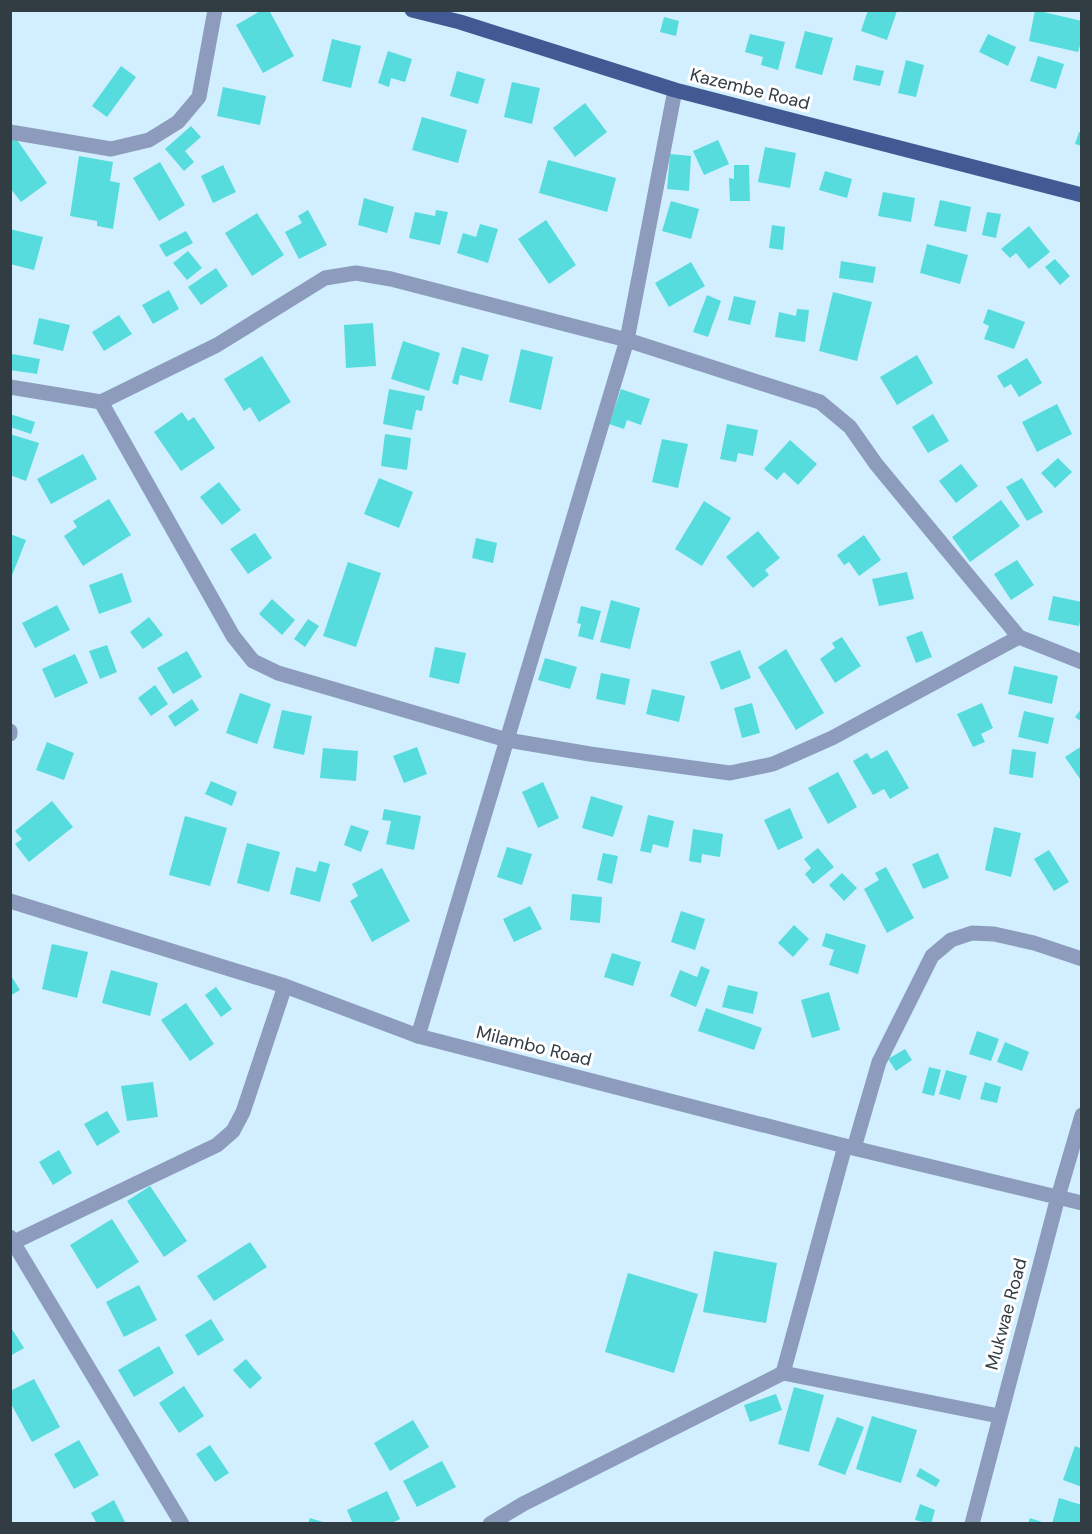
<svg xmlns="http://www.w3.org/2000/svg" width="1092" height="1534" viewBox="0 0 1092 1534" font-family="'DM Sans',sans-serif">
<rect width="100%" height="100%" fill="#d1efff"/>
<!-- building -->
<g fill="#57dcdd">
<path d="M262,10H269L294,56L263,73L236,25Z"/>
<path d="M868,10L897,11L887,40L861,31Z"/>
<path d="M1035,10L1082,21V39L1078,52L1029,41Z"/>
<path d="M664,17L679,21L676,36L660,32Z"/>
<path d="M805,31L833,38L822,75L795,68Z"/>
<path d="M750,34L785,42L778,70L761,65L763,57L745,52Z"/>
<path d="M988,34L1016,47L1008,66L979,52Z"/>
<path d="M332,39L361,46L351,88L322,81Z"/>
<path d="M388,51L412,59L405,82L391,78L389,87L378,83Z"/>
<path d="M1038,56L1064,64L1056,89L1030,81Z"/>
<path d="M906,60L924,65L916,97L898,93Z"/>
<path d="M856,65L884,71L880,86L853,80Z"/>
<path d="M121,66L136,77L107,117L92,106Z"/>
<path d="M457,71L485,79L478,104L450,96Z"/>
<path d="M512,82L540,88L532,124L504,117Z"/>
<path d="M223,87L266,96L260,125L217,116Z"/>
<path d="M585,103L607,132L575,157L553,128Z"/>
<path d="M422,117L467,130L458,163L412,150Z"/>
<path d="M191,126L201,137L185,151L194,162L184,171L165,149Z"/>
<path d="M1079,132L1082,133V146L1075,144Z"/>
<path d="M15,137L47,183L21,202L10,188V141Z"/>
<path d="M718,140L729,164L704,175L693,151Z"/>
<path d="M765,147L796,153L790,188L758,182Z"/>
<path d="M670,154L691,156L689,191L667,189Z"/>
<path d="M79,156L113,162L110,181L120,183L113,229L97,226V221L70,216Z"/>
<path d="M548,160L616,178L607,212L539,193Z"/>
<path d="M160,162L185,205L159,221L133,178Z"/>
<path d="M223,165L236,192L213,203L201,176Z"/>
<path d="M734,165H749L750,201H730L729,178L734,179Z"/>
<path d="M825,171L852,179L847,198L819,190Z"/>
<path d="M883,192L915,198L911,222L878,216Z"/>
<path d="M364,198L394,207L387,233L358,225Z"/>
<path d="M940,200L971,207L966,232L934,226Z"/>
<path d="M671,201L699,209L691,239L662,231Z"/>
<path d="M308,210L327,245L299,259L285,232L302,223L298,216Z"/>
<path d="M436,210L448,212L440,245L409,238L415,212L435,216Z"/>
<path d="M987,212L1001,214L996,238L982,235Z"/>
<path d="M257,213L284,255L252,276L225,233Z"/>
<path d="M546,220L576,265L549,284L518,239Z"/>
<path d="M480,224L498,229L488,263L457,253L463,233L476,237Z"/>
<path d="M772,225L785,227L783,250L769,248Z"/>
<path d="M1029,226L1050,252L1029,269L1016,253L1010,258L1001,249Z"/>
<path d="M10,229L43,237L34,270L10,264Z"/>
<path d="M186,231L193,243L166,257L159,245Z"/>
<path d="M927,244L968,255L960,284L920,273Z"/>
<path d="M188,251L202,268L187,280L173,263Z"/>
<path d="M1055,259L1070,276L1060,285L1045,267Z"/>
<path d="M841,261L876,267L873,283L839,278Z"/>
<path d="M691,262L705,286L669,307L655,283Z"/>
<path d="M216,268L228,286L201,305L188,287Z"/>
<path d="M169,290L179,309L153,324L142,305Z"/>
<path d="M833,292L872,302L857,361L819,351Z"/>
<path d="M707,295L721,301L708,337L693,332Z"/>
<path d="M734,296L756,301L750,325L728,320Z"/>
<path d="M797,309L809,310L805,342L775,337L779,312L796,316Z"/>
<path d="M988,309L1025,322L1014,349L984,339L989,326L983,323Z"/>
<path d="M119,315L132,334L104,351L92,332Z"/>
<path d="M39,318L70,325L63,351L33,344Z"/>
<path d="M373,323L376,366L346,368L344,325Z"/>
<path d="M403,341L440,353L429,391L391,379Z"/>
<path d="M462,347L489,355L482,381L460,375L458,385L452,383Z"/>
<path d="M521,349L553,357L541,410L509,402Z"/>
<path d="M12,354L40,359L37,374L10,370Z"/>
<path d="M917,355L933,383L897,405L880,377Z"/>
<path d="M262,356L291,402L259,422L250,407L244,411L224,379Z"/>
<path d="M1027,358L1042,383L1019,397L1011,384L1004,388L997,376Z"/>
<path d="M389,389L425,396L422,411L416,410L412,430L383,424Z"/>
<path d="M621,389L650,399L641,425L627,420L624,429L609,424Z"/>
<path d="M1057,404L1072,434L1037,452L1022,422Z"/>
<path d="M182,412L188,421L194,417L215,448L181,471L154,432Z"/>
<path d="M10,414L35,422L31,434L10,427Z"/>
<path d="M933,414L949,441L928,453L912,427Z"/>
<path d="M727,424L758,430L753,456L738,453L736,462L720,459Z"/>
<path d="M10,434L39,443L26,481L10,475Z"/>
<path d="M385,434L411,438L407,470L381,466Z"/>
<path d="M662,439L688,444L678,488L652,482Z"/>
<path d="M790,440L817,464L798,485L784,472L777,480L764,469Z"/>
<path d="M83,454L97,479L51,504L37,479Z"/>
<path d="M1058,458L1072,472L1055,488L1041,473Z"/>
<path d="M961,464L978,486L956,503L939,481Z"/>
<path d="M379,478L413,492L399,528L364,514Z"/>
<path d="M1022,478L1043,512L1027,521L1006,487Z"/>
<path d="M219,482L241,510L222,525L200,497Z"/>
<path d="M109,499L131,535L83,566L64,536L77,527L73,521Z"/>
<path d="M1001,500L1020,526L970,562L952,537Z"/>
<path d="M704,501L731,518L702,566L675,549Z"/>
<path d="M758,531L780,558L765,570L769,575L753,588L726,557Z"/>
<path d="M255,533L272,558L248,574L230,549Z"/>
<path d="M10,534L26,540L11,578H10Z"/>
<path d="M864,535L881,560L859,576L849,562L844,565L837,555Z"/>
<path d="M476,538L497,543L493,563L472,558Z"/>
<path d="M1017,560L1034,585L1011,600L994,574Z"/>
<path d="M348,562L381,573L356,647L323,636Z"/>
<path d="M907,572L914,599L879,606L872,579Z"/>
<path d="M122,573L132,602L99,614L89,585Z"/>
<path d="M1053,596L1082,602V613L1079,626L1048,620Z"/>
<path d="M272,599L295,620L282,635L259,614Z"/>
<path d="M611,600L640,608L630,649L600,642Z"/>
<path d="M57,605L70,630L35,648L22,623Z"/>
<path d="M581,606L601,611L593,640L578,636L581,624L577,623Z"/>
<path d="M149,617L163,635L143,649L130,632Z"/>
<path d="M308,619L319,626L305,647L294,639Z"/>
<path d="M922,631L932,657L916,663L906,637Z"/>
<path d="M842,637L861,666L835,683L820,659L835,648L832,643Z"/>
<path d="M107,645L117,672L100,679L89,651Z"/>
<path d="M435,647L466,653L459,684L429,677Z"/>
<path d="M786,649L824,713L796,730L758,667Z"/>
<path d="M740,650L751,678L721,690L710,662Z"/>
<path d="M187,651L202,677L173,694L157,668Z"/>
<path d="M75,654L88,683L55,698L42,669Z"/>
<path d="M545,658L577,667L570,689L538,680Z"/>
<path d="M1014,666L1058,676L1052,704L1008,694Z"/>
<path d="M601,673L630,679L625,705L596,699Z"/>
<path d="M155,685L168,704L151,716L138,698Z"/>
<path d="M652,689L685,696L679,722L646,714Z"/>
<path d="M240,693L271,704L257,744L226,733Z"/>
<path d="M192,699L199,710L175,727L168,716Z"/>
<path d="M752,703L760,733L742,738L734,708Z"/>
<path d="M982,703L993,728L981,734L985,742L973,747L957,714Z"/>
<path d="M1082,708V722L1075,717Z"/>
<path d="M282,710L312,716L304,755L273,748Z"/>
<path d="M1024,711L1054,718L1048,744L1018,737Z"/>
<path d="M47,742L74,753L64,780L36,770Z"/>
<path d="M1082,746V782L1065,757Z"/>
<path d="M417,747L427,774L404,783L393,756Z"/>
<path d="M323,748L358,751L356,781L320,778Z"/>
<path d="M1012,749L1036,752L1033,778L1009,774Z"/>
<path d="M887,750L909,788L890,799L884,789L873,795L853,761L867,753L871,759Z"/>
<path d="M838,772L857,807L828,824L808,788Z"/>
<path d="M211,781L237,792L232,806L205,794Z"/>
<path d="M543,782L559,818L538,828L522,792Z"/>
<path d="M591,796L623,806L613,837L582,828Z"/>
<path d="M52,801L73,827L29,862L15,844L22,839L15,831Z"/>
<path d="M790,808L803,838L778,850L764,820Z"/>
<path d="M384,809L421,816L414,850L386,844L391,821L382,820Z"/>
<path d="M648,815L674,821L668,848L653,844L651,853L640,851Z"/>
<path d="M185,816L227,828L210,886L169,875Z"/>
<path d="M351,825L369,831L361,852L344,845Z"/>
<path d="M994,827L1021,833L1011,877L985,870Z"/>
<path d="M693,829L723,834L720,857L702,854L701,863L689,861Z"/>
<path d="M247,843L280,852L269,892L237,883Z"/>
<path d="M507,847L532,854L522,885L497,877Z"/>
<path d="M818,848L834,867L813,884L805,874L811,868L804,859Z"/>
<path d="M1049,850L1069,882L1054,891L1034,859Z"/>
<path d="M603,853L618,856L612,884L597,880Z"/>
<path d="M938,853L949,878L923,889L912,864Z"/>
<path d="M319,861L330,864L320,902L290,894L296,867L316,872Z"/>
<path d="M886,867L914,918L887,933L864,889L879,880L875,873Z"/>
<path d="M382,868L410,921L372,942L350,901L358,896L352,884Z"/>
<path d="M842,873L857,888L844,901L829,885Z"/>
<path d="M572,894L602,897L600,923L570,920Z"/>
<path d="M530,906L542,929L514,942L503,919Z"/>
<path d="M681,911L705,919L695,950L671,942Z"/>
<path d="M794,925L809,939L793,957L778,943Z"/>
<path d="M826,933L866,945L858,974L829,965L834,950L822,946Z"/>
<path d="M52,944L88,952L77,998L42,989Z"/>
<path d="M612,953L641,962L633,986L604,977Z"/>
<path d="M701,966L710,970L696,1007L670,996L680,970L697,977Z"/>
<path d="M111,970L158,983L150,1016L102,1003Z"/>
<path d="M10,974L20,990L10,996Z"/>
<path d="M728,985L758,992L753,1014L722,1007Z"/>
<path d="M216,987L232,1009L221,1017L205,995Z"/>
<path d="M829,992L840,1030L812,1038L801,1000Z"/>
<path d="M186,1003L214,1044L190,1061L161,1020Z"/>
<path d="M706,1008L762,1028L754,1050L698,1031Z"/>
<path d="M977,1031L999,1039L991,1061L969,1054Z"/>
<path d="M1005,1042L1029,1052L1022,1071L997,1062Z"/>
<path d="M905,1049L912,1060L896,1071L888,1059Z"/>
<path d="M929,1067L941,1070L934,1096L922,1093Z"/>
<path d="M946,1070L967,1076L960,1100L939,1094Z"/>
<path d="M153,1082L158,1117L127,1121L121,1086Z"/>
<path d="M985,1082L1001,1087L997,1103L980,1099Z"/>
<path d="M107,1111L120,1132L97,1146L84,1124Z"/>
<path d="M59,1150L72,1173L53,1185L39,1162Z"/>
<path d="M150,1186L187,1241L164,1257L127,1201Z"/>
<path d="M112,1219L139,1262L97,1289L70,1245Z"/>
<path d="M250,1242L267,1267L214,1301L197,1276Z"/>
<path d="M714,1251L777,1263L766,1323L703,1312Z"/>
<path d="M628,1273L698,1294L674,1373L605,1352Z"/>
<path d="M139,1285L157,1320L124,1337L106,1302Z"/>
<path d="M211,1319L224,1340L198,1356L185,1335Z"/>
<path d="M10,1326L24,1348L10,1356Z"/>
<path d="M159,1346L174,1373L134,1397L118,1370Z"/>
<path d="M246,1359L262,1378L250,1389L233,1370Z"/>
<path d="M34,1379L60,1427L32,1442L10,1402V1391Z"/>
<path d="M184,1386L204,1416L179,1433L159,1403Z"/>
<path d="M794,1387L824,1395L809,1452L778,1444Z"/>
<path d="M776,1394L782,1410L750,1422L744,1405Z"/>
<path d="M872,1416L917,1430L901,1483L856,1469Z"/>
<path d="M837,1417L864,1427L845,1475L818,1465Z"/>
<path d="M413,1420L429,1447L390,1471L374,1443Z"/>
<path d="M79,1440L99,1475L74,1489L54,1454Z"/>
<path d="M210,1445L229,1473L215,1482L196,1454Z"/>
<path d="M1075,1446L1082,1449V1487L1063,1480Z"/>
<path d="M442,1461L456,1487L417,1507L403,1481Z"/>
<path d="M920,1468L940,1480L936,1487L916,1476Z"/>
<path d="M387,1491L400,1519L390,1524H353L347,1510Z"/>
<path d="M1059,1498L1082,1505V1524H1052Z"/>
<path d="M114,1500L126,1524H97L91,1513Z"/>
<path d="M920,1504L935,1510L931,1524L915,1520Z"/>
<path d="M310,1518L326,1523V1524H308Z"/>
<path d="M1030,1518L1045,1523V1524H1028Z"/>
</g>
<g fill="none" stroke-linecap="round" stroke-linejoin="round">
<!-- minor -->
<g stroke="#8d9cbd" stroke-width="15">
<path d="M10,132L111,149L149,140L178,122L199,97L215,10"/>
<path d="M10,387L101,402L217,345L325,278L356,273L391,279L627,340L820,402L850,427L876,464L1019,637L1082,662"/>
<path d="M101,402L233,636L253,661L278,673L507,740L590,754L730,773L773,764L832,738L1019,637"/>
<path d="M10,731V734"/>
<path d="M10,901L285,986L418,1036L845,1146L1082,1203"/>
<path d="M418,1036L627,340L675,90"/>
<path d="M854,1148L879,1062L932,956L951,940L972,933L994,934L1034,943L1082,959"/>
<path d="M10,1237L182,1524"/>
<path d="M14,1242L217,1145L233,1131L243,1112L285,986"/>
<path d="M783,1373L845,1146"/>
<path d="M490,1524L523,1504L783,1373L999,1416"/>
<path d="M972,1524L1058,1197L1082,1115"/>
</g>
<!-- major -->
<path stroke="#425a93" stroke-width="15" d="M412,10L460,22L675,90L1082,195"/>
</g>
<g text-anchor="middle" stroke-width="6" stroke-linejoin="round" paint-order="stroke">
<!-- street labels -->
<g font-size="18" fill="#313c43" stroke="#fff">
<text transform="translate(750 89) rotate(14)" y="6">Kazembe Road</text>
<text transform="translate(534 1046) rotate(14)" y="6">Milambo Road</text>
<text transform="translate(1006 1314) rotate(-75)" y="6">Mukwae Road</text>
</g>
</g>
<!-- border -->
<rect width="1092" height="1534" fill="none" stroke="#313c43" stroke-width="24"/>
</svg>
